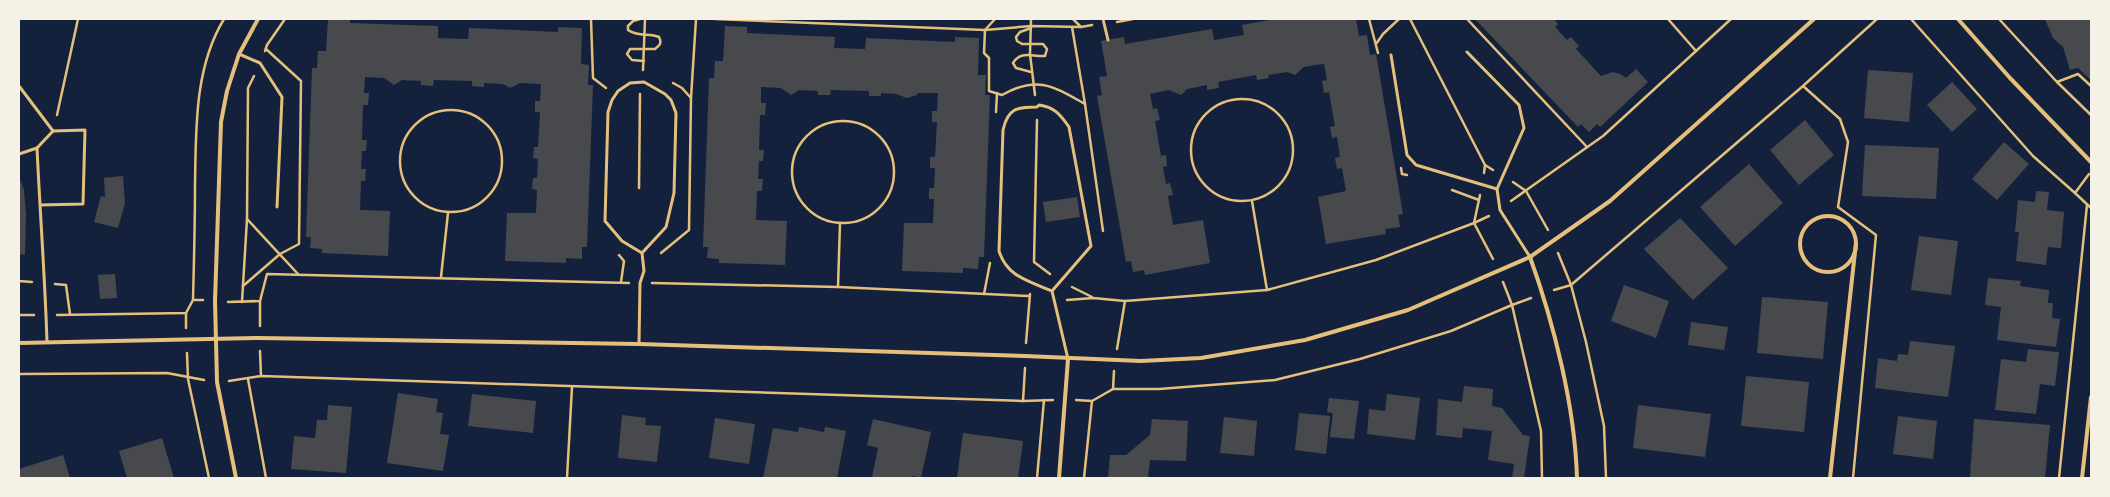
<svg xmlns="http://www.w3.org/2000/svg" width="2110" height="497" viewBox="0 0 2110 497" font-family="Overpass,sans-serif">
<rect width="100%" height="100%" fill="#14213d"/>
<!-- building -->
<g fill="#48494c">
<path d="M328,19H350V23L438,26V38L468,39L469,28L558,32V27L582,28L581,64L589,65L588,85H593L587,247H582V259L566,258V263L505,261L507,213H536L537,190L532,189L533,178H537L538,159L533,158L534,147H538L540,112H535V101H540L541,84L520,83L510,88L503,84L484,83V87L472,86V81L434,80L433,86L421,85V81L402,80L394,85L384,78L365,77L364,93H369L368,105H363L362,140H367L366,151H362L361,169H366L365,181H361L360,210L390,211L388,256L322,253V249L310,248L311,237H306L312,68H317L318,51H326Z"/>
<path d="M1274,19H1356L1359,36L1367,35L1370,55L1376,54L1403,214L1398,215L1400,227L1385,229L1386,234L1326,244L1318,197L1346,191L1342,168L1337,169L1335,158L1340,157L1337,137L1332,138L1330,127L1335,126L1329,92L1324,93L1322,81L1327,80L1324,64L1315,65L1304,67L1295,75L1287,72L1268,75L1269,78L1257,80L1256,75L1218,82L1219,88L1207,90V85L1187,89L1181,95L1169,90L1150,94L1153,109L1157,108L1160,120L1155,121L1161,156L1166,155L1167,166L1163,167L1166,184L1170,183L1173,195L1168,196L1173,225L1203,220L1210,263L1145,275L1144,270L1133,272L1131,261L1126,262L1097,96L1102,95L1099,77L1107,76L1101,41L1124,37L1125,44L1212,29L1214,40L1244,35L1242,25Z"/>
<path d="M1475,19H1554L1558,24L1555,27L1567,40L1571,37L1579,46L1576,49L1601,76L1613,72L1620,74L1626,78L1636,69L1648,82L1600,127L1597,124L1589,132L1581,124L1578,127Z"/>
<path d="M2045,19H2091V80L2078,68L2070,70L2063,47L2053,38Z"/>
<path d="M725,26L747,27V33L835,37L834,48L865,49L866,38L955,42V37L979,38L978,75H986L985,95H990L984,257H979L978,269L963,268V273L902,271L904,223H933L934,199H929V188H934L935,168H930V157H935L937,122H932V111H937L938,93H917V95L907,98L896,94L881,93V96H869V91L831,90L830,95H818V91L799,90L791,95L781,88L761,87V103H766L765,115H760L759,150H764L763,161H759L758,179H763L762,191H757L756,220L787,221L785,265L719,263V259L707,258L708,247H703L709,78H714L715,61H723Z"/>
<path d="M1868,70L1913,73L1909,122L1864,118Z"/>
<path d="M1952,82L1977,109L1952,132L1927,105Z"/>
<path d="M1805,120L1834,155L1799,185L1770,150Z"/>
<path d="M2004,142L2029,164L1997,200L1972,179Z"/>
<path d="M1865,145L1939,148L1936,199L1862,196Z"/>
<path d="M1749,164L1783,203L1735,246L1700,207Z"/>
<path d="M123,176L125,203L118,228L94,222L101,196L105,197L104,178Z"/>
<path d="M19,177L24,190L26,214L25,255L19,254Z"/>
<path d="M2036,191L2049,192L2047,210L2064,212L2061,248L2048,247L2046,265L2016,261L2019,232H2015L2018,200L2035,202Z"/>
<path d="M1077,197L1080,217L1046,222L1043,202Z"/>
<path d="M1680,218L1728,268L1693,300L1644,249Z"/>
<path d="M1919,236L1958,241L1951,295L1911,290Z"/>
<path d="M115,274L117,298L100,299L98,275Z"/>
<path d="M1988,278L2021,281L2020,286L2049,290L2048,303H2053L2052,318L2060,319L2056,347L1997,340L2001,307L1985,305Z"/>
<path d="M1624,285L1669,301L1656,338L1611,321Z"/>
<path d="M1762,297L1828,302L1823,359L1757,353Z"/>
<path d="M1691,322L1728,327L1724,350L1688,345Z"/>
<path d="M1910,341L1955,346L1948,397L1875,388L1878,358L1897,361L1898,354L1908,355Z"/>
<path d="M2028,349L2059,352L2055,386L2040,384L2036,414L1995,410L2001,359L2026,362Z"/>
<path d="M1746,376L1809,382L1804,432L1741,426Z"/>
<path d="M1464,386L1493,389L1492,406L1502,408L1523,435L1530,436L1524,478H1512L1514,464L1488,460L1492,431L1463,428L1462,438L1436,435L1438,399L1462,402Z"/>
<path d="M398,393L438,399L436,412L443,413L440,434L449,435L443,471L387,463Z"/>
<path d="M472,394L536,401L533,433L468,426Z"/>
<path d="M1387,394L1420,398L1415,440L1367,434L1369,409L1385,411Z"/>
<path d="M1329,398L1359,401L1354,439L1330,437L1333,413L1327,412Z"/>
<path d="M328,405L352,407L346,473L291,469L294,436L315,438L317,420H327Z"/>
<path d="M1638,405L1711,414L1705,457L1633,448Z"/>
<path d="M1299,413L1330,416L1326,454L1295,450Z"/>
<path d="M622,415L646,418L645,425L661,426L657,462L618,458Z"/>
<path d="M1898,416L1937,421L1933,459L1893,454Z"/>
<path d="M1224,417L1257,421L1254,456L1220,453Z"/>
<path d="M715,418L755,424L749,464L709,458Z"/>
<path d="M873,419L931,432L921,478L912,476V478L872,477L878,448L867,445Z"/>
<path d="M1152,419L1188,421L1186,461L1150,460L1148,478H1108L1110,455H1126L1150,435Z"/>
<path d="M1974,419L2050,425L2045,478L1970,477Z"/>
<path d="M799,427L824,432L825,427L846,431L837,478H763L773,428L798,432Z"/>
<path d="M963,433L1023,441L1018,478H957Z"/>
<path d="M162,438L174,478H127L119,451Z"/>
<path d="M63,455L70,478H19V469Z"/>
</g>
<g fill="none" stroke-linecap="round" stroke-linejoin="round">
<!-- path -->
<g stroke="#e5c07b" stroke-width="2.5">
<path d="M591,19L593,78L606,88"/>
<path d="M640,19L633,21L628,26V30C638,37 649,33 659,37C662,43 660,45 655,49H630L627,54L632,60L644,61"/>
<path d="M715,19L985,30L1031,26L1081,27L1073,19"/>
<path d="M995,19L985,30L984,53L989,58V91L1002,95C1037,75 1053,86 1085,104L1072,27"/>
<path d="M1031,19L1030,54L1035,95"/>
<path d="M1369,19L1378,53"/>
<path d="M1410,19L1485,165L1493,170"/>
<path d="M1467,19L1587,147"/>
<path d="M1668,19L1696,51"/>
<path d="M1911,19L2033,156L2075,193"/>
<path d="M1999,19L2057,82L2091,115"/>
<path d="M1117,22L1133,19"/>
<path d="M1081,27L1092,25"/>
<path d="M1031,28L1020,32L1016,37L1017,41L1022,44H1043L1047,49L1045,56C1032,57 1021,50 1013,63L1016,68L1031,72"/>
<path d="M1376,44L1383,34L1399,19"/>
<path d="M265,51L267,45L285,19"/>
<path d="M643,70L645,19"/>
<path d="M2057,82L2078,74L2091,86"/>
<path d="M1803,86L1840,119L1848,142L1838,207L1876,235L1853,478"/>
<path d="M691,98L696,19"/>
<circle cx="1242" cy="150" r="51"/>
<path d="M1085,104L1103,231"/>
<circle cx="451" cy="161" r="51"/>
<path d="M996,112L997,93"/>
<path d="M57,115L78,19"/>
<path d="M1037,120L1034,262L1050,274"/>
<circle cx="843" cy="172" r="51"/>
<path d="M1401,168L1402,174L1407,175"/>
<path d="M1484,173L1485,165"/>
<path d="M2089,174L2075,193L2091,208"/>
<path d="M1513,182L1526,191L1548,230"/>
<path d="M639,188L640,94"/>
<path d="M1452,190L1479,200"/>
<path d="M1480,195L1474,223L1493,259"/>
<path d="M1252,201L1267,290"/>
<path d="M1511,201L1603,136L1731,19"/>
<path d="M247,219L298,274"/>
<path d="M661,253L689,230L691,98L682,88L673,83"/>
<path d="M1558,253L1571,285L1803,86L1877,19"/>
<path d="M619,255L624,261L621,282"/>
<path d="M441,277L448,213"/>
<path d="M19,281L32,282"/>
<path d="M652,283L838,287L1029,296"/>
<path d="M55,284L66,285L70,314"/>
<path d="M243,286L280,254L299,244L301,81L266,49"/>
<path d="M838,287L840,223"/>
<path d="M1072,287L1092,297"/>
<path d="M1554,290L1571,285L1586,342L1604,426L1606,478"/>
<path d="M984,294L990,263"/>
<path d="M1531,298L1512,305L1541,431L1542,478"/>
<path d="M193,300H203"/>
<path d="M1067,300L1093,298L1125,301L1267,290L1376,260L1474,223L1489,216"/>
<path d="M228,302L260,301L267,274L629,283"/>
<path d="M242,302L247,219L248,88L254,76"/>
<path d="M19,315H34"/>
<path d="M57,315L186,313L193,300C194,262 195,224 195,186C196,131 194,68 224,19"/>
<path d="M260,326V301"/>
<path d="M186,328V313"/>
<path d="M1026,343L1030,294"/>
<path d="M1117,349L1125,301"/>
<path d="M260,351L261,376"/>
<path d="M187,353L188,379L209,478"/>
<path d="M19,374L167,373L204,380"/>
<path d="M248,379L266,478"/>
<path d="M229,381L261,376L1023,401L1053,400"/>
<path d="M1113,389L1114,371"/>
<path d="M1076,400L1092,401L1113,389H1159L1275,380L1360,359L1451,331L1512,305L1503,282"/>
<path d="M1023,401L1025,368"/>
<path d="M567,478L572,387"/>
<path d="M1037,478L1044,400"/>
<path d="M1084,478L1092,401"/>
<path d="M2059,478L2087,205"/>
</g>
<!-- service -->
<g stroke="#e5c07b" stroke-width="3">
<path d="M1103,19L1108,40"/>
<path d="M1467,52L1519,105L1524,128L1497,189L1500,210L1530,257"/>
<path d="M239,54L260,63L282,97L277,207"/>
<path d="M1391,55L1407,155L1416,165L1497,189"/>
<path d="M19,86L53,131"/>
<path d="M19,154L37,148"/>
<path d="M40,205L83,204L85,130L53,131L37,148C40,213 45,278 47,342"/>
<path d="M1052,291L1091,246L1069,127C1060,114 1054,107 1039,105L1037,107C1017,107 1008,108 1003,130L999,251C1007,277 1029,281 1052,291L1068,359"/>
<path d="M639,344L640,283L644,271L642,253L666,227L674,193L676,113L671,100L665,94L644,82L630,83L618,91L612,100L608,112L605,221L622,241L642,253"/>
</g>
<!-- minor -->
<g stroke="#e5c07b" stroke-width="4">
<path d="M1958,19L2010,78L2091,162"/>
<circle cx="1828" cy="244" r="28"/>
<path d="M1530,257C1554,324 1575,407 1577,478"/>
<path d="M19,343L259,338L639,344L1025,356L1141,361L1201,358L1305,340L1408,310L1530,257L1610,201L1814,19"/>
<path d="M236,478L217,382L215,301L221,122L227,91L239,54L258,19"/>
<path d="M1059,478L1068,359"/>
<path d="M1830,478L1856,243"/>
<path d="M2082,478L2091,397"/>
</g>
</g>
<!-- border -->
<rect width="2110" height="497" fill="none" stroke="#f6f1e7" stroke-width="40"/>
</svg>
